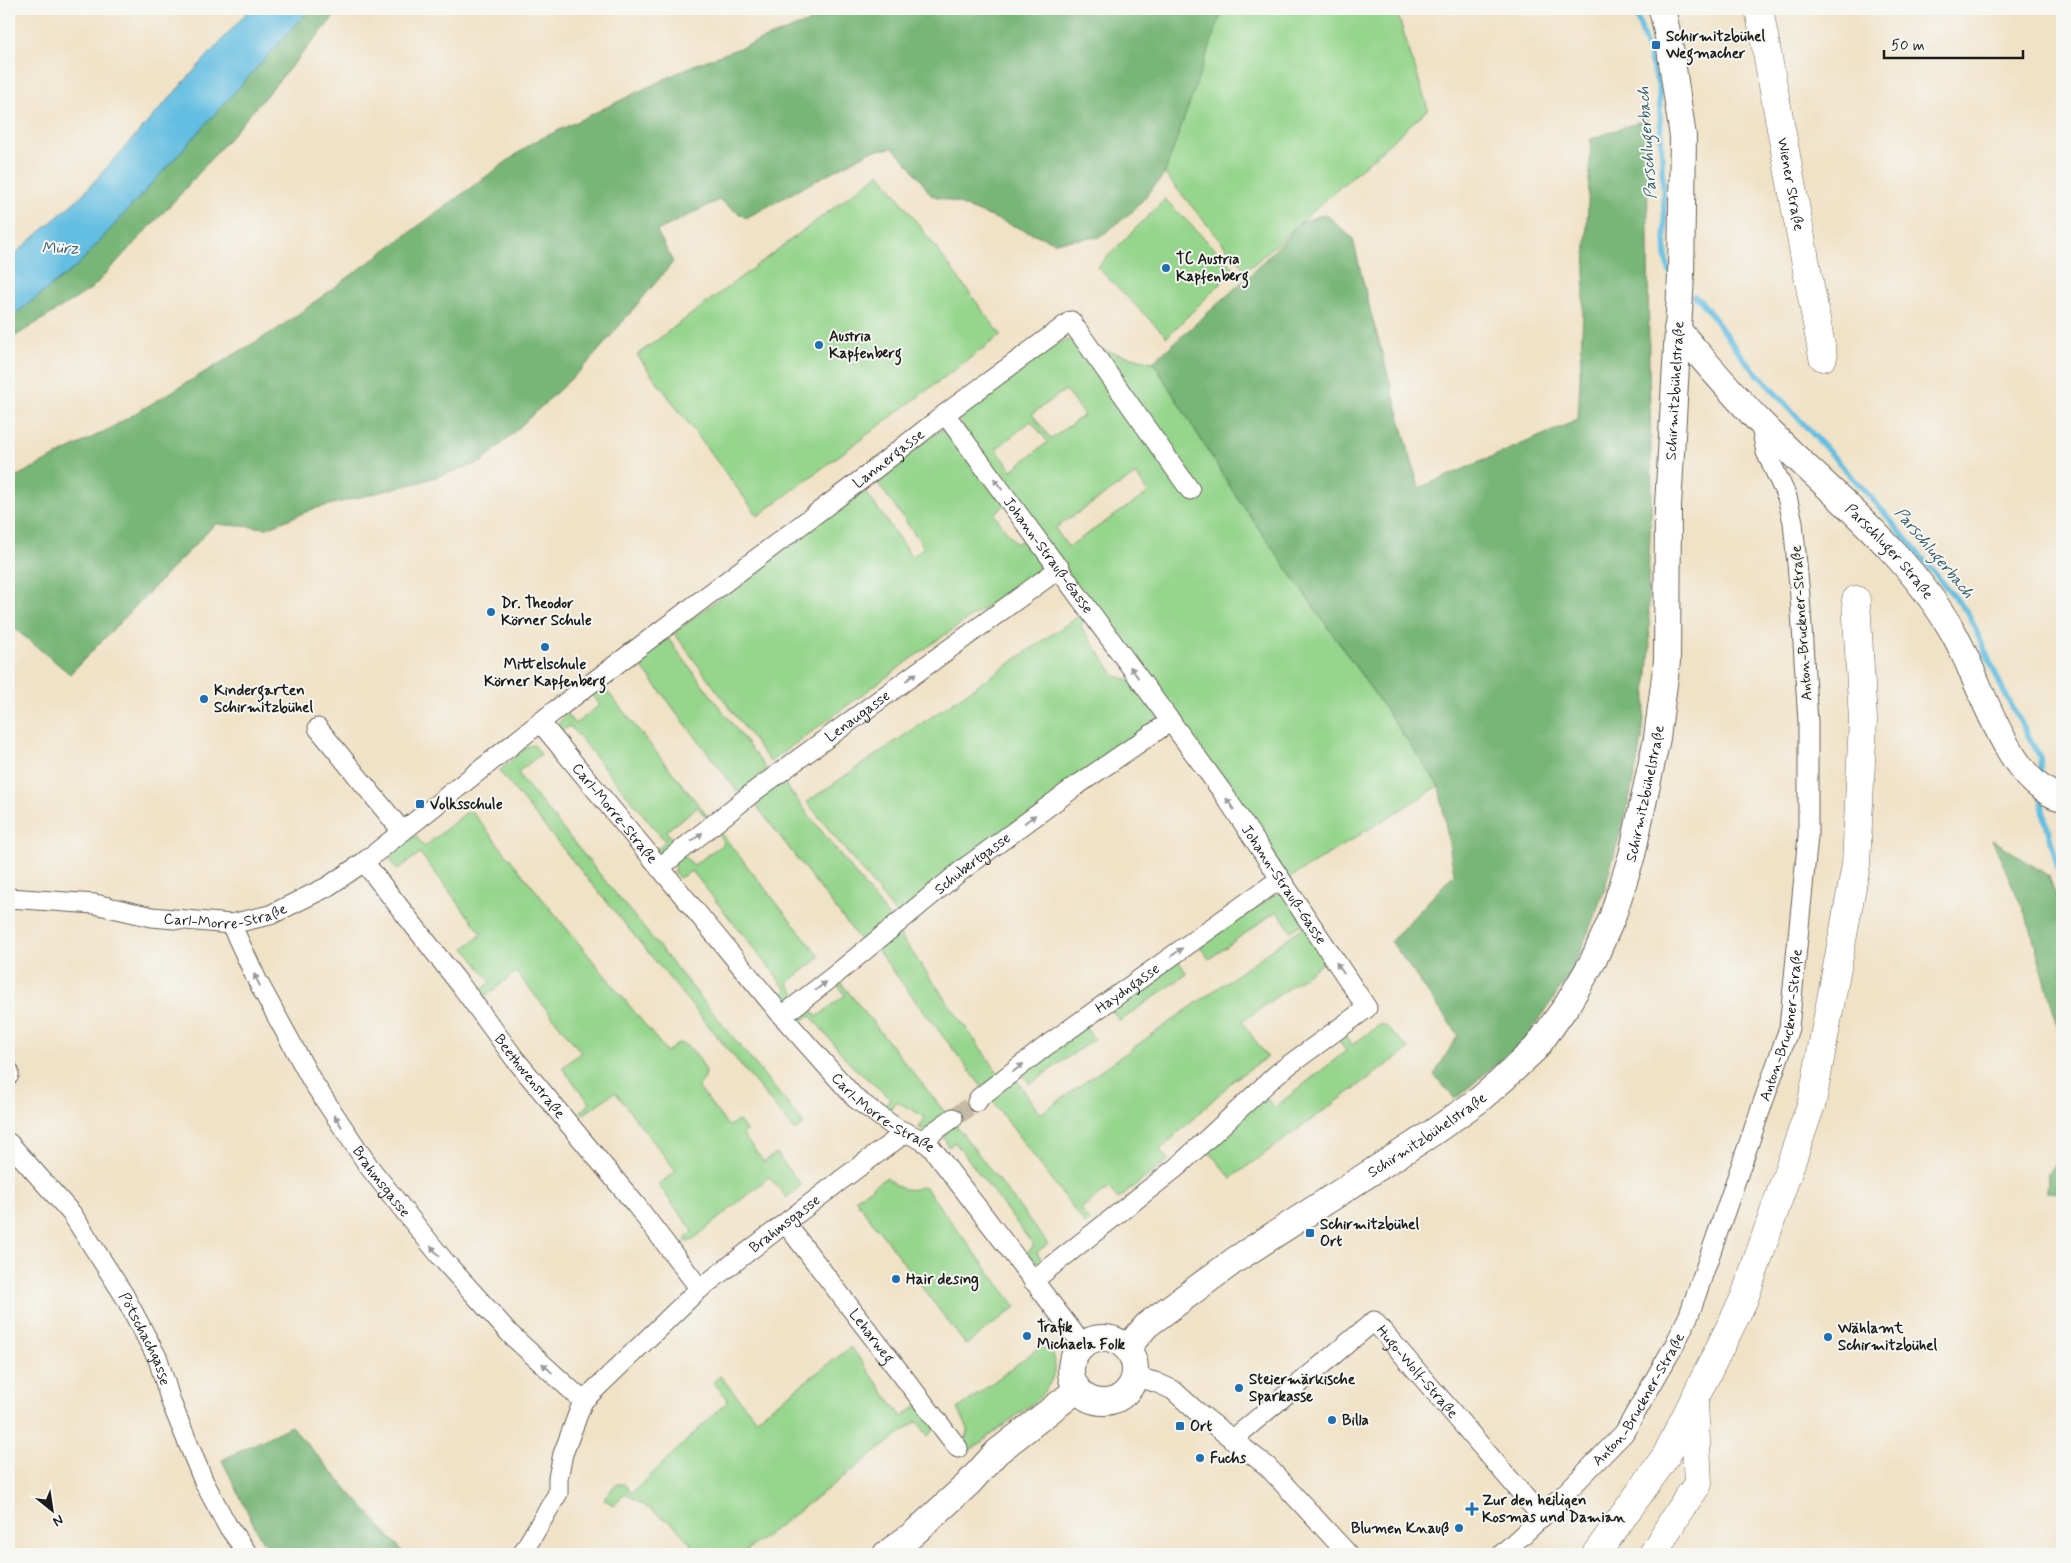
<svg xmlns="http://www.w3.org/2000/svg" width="2071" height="1563" viewBox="0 0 2071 1563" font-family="Mynerve,sans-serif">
<rect width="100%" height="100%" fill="#f6f6f2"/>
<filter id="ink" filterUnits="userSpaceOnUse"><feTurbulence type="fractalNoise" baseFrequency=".02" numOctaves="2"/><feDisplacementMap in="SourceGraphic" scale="10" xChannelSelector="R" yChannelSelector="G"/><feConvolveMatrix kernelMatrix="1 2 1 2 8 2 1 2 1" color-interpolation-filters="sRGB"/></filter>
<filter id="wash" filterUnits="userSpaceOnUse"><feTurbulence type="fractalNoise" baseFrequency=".0096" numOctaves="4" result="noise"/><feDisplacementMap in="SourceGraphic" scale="20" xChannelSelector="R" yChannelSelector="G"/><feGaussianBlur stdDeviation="1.12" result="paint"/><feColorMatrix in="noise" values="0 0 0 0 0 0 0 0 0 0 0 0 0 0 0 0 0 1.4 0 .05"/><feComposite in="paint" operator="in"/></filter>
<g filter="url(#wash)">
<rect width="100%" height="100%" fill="#f0e2c6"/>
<!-- green -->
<g fill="#95d58c" stroke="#587854" fill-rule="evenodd">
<path d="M1205,9H1396L1428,109L1246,271L1158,166Z"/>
<path d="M880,173L1001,335L758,516L637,355Z"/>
<path d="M1165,199L1235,269L1167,337L1097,267Z"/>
<path d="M1071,340L1077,344L1153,362L1234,493L1439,786L1288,879L958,419L1055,345L1063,341ZM1065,390L1084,415L1051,439L1032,414ZM1031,421L1048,442L1012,470L996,449ZM1136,474L1148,493L1068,547L1055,528Z"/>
<path d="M943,428L950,430L1006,504L994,514L1016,544L1029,535L1046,561L1044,567L933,643L770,762L674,633L863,488L912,557L924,547L875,479Z"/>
<path d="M1086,611L1090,618L1080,625L1115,676L1138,682L1159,720L897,915L807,802Z"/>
<path d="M667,637L767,770L738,792L637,661Z"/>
<path d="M603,686L709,818L708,819L697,807L666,831L674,842L673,846L663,852H658L656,850L665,841L570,726L559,732L558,725L566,713L575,724L600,705L592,694Z"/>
<path d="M534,745L541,754L518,772L522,779L804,1124L795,1131L499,771L528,746Z"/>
<path d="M780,778L892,921L863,944L752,800Z"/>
<path d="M467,812H472L667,1052L678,1043C692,1044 700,1060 706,1071L705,1078L698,1087L728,1126L739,1121L746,1130L743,1135L764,1162L776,1153L801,1185L787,1198L769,1177L691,1241L686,1242V1238L693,1231L658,1185L676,1171L615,1092L584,1114L581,1111L590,1103L562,1068L581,1052L516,972L486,996L480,991L491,982L465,948L482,934L420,853L397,870C395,867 391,863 391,859C390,853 410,840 416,836L424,847Z"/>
<path d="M716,827L820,957L788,983L797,997L791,1002L777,998L786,989L692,871L679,878L674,872L675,862L681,854L694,865L724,843L715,830Z"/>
<path d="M1281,891L1304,923L1291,931L1277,911L1209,959L1200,946Z"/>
<path d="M1305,926L1328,959L1242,1022L1267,1057L1235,1079L1160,1150L1168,1160L1118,1199L1109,1188L1080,1209L1089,1221L1085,1224L989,1097L1015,1078L1040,1114Z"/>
<path d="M899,934L999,1074L982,1087L877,950Z"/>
<path d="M1178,960L1187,974L1120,1021L1110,1008Z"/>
<path d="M838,979L948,1116L925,1130L919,1128L925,1117L896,1101L888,1112L883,1109L890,1098L852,1066L810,1015L800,1023L797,1016L806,1003L817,1017L845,995L836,983Z"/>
<path d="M1379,1025H1385L1409,1049L1231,1178L1210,1153L1211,1146L1263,1095L1275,1107L1346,1051L1338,1039L1343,1034L1352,1045Z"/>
<path d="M1085,1027L1094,1039L1030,1084L1022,1074Z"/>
<path d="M955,1124L1048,1244L1037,1252L1043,1262H1036L1027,1252L1034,1246L955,1142L948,1147L944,1137L949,1129Z"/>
<path d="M887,1177C897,1189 908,1193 924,1186L1016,1307L966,1345L855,1199Z"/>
<path d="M1045,1343C1048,1347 1053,1352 1054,1357C1058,1376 1046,1392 1033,1403L967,1453L958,1443L966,1440L968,1429L958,1409Z"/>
<path d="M851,1347L902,1417L921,1403L937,1427L928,1436L917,1421L742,1554H700L674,1525L625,1493L615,1505L604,1500L607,1494L617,1484H624L632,1493L727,1402V1398L713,1382L720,1376L756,1419Z"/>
</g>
<!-- forest -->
<g fill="#78b678" stroke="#4a694a">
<path d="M309,9H341L178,197L91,289L9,340V319L78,265Z"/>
<path d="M844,9H1223L1164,175L1133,211L1100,237L1054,242L957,203L931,195L912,168L893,148L871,151L746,218L719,200L657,231L673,262L588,363L482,462L420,482L313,509L267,528L215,524L70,674L9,624V480L109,429L279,328L532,143L694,65Z"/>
<path d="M1647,119L1649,369L1652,491L1648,579L1650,650L1642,740L1627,809L1603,894L1573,970L1525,1040L1455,1099L1434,1075L1458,1035L1391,941L1454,874L1439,786L1234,493L1153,362L1250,275L1301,222L1326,214L1353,239L1368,302L1419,488L1578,420L1591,139Z"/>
<path d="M1992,839L2049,876L2062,914V1041L2029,923Z"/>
<path d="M2062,1158V1193L2046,1192L2047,1174Z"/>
<path d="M291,1426L405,1554H276L262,1541L222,1460Z"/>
</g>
<!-- water -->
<path fill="#63bee1" stroke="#406d7e" d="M250,9H310L78,265L9,319V259L80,197Z"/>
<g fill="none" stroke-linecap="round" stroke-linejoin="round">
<!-- stream -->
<g stroke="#63bee1" stroke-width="5.5">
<path d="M1635,9L1659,88L1666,260L1670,273"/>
<path d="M1694,296L1701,301L1743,358L1876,503L1968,613L2003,690L2040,757L2041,776"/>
<path d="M2042,798L2043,811L2059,871L2062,877"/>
</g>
</g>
</g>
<g filter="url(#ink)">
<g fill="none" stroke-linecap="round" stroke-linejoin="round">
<!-- street-tunnel -->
<path stroke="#c6baa4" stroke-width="19" stroke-dasharray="19 9" stroke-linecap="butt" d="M953,1118L977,1102"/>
<!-- street casing -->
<g stroke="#666158" stroke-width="21">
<g id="street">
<path id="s1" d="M945,414L1221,790L1367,1008L1278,1073L1177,1167L1033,1281"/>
<path id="s2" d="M540,722L782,1016L856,1099L896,1128L922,1140L931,1147L1083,1345"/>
<path d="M318,728L402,831"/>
<path id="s3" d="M364,862L462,987L515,1059L636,1205L700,1289"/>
<path id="s4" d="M659,868L756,790L1060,568"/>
<path id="s5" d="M9,898L95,904L152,917L231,924L270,915L327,887L364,862L557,709L866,476L945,414L1071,321L1190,490"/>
<path id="s6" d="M231,924L257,980L312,1081L370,1168L445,1262L511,1335L583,1401"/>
<path id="s7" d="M782,1016L835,975L962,870L1076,786L1171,721"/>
<path d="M9,1071V1075"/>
<path id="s8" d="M977,1102L979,1098L1046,1046L1280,879"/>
<path d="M922,1140L953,1118"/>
<path id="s9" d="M9,1143L72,1214L124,1295L158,1359L171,1402L204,1482L227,1525L248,1554"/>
<path id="s10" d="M786,1224L958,1448"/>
<path d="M1135,1377L1155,1382L1173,1390L1195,1410L1268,1467L1348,1554"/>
<path id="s11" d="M1232,1440L1374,1321L1542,1517"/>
<path id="s12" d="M522,1554L558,1493V1478L563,1454L583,1401L697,1291L841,1180L905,1133"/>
<path id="s13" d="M1502,1554L1542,1517L1624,1433L1675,1344L1689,1315L1789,1028L1808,836V722L1800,596L1793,522L1787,497L1766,452L1760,422"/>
</g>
</g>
<!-- secondary casing -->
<g stroke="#666158" stroke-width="28">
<g id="secondary">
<path id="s14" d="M1677,329C1705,361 1731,393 1761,423C1827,490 1905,549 1953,632C1980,678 2006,784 2062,798"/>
<circle cx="1103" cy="1370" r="32"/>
<path id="s15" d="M1127,1348L1147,1325L1235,1260L1432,1133L1479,1100L1501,1081L1536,1048L1567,1005L1593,961L1612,918L1632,855L1657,738L1667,661L1668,506L1681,276L1683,137L1669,41L1662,9"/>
<path d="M886,1554L912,1535L968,1484L997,1452L1078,1389"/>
</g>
</g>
<!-- primary casing -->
<g stroke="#666158" stroke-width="29">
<g id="primary">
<path id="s16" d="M1759,9L1823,357"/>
<path d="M1596,1554L1666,1456L1744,1299L1812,1102L1856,865L1863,720L1856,600"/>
<path d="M1653,1554L1678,1512L1698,1484L1694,1402"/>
</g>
</g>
<!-- street -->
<use href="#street" stroke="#fff" stroke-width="19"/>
<!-- secondary -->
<use href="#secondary" stroke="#fff" stroke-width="26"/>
<!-- primary -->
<use href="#primary" stroke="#fff" stroke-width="28"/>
</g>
<!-- one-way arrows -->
<defs><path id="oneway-solid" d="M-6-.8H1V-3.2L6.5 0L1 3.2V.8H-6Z" transform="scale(1.25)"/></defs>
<g fill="#999">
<use href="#oneway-solid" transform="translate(998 484) rotate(-126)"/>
<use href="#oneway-solid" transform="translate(1134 672) rotate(-126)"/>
<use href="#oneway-solid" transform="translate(911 677) rotate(-36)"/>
<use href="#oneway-solid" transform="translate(1230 804) rotate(-124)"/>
<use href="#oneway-solid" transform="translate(1030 819) rotate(-36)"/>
<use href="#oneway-solid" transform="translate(697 837) rotate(-38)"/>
<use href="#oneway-solid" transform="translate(1177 952) rotate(-36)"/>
<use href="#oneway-solid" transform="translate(1340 968) rotate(-124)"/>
<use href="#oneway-solid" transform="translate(257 980) rotate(-116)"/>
<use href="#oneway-solid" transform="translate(821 986) rotate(-38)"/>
<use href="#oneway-solid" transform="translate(1018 1068) rotate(-38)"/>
<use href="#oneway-solid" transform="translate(338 1121) rotate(-122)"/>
<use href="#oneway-solid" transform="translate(435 1251) rotate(-129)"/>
<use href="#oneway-solid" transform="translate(547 1368) rotate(-137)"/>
</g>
</g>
<!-- markers -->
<g fill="#1f6fb2" stroke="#f6f6f2" stroke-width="2">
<rect x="1651" y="40" width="10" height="10" rx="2.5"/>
<circle cx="1166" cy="268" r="5"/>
<circle cx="819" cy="345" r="5"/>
<circle cx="491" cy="612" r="5"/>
<circle cx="545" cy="647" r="5"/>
<circle cx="204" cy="699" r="5"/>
<rect x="415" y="799" width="10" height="10" rx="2.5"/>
<rect x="1305" y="1228" width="10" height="10" rx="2.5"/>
<circle cx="896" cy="1279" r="5"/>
<circle cx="1027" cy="1336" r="5"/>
<circle cx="1828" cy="1337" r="5"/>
<circle cx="1239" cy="1388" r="5"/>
<circle cx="1332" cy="1420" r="5"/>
<rect x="1175" y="1421" width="10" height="10" rx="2.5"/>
<circle cx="1200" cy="1458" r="5"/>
<path d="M1469.5 1501.5h5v5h5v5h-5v5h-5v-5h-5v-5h5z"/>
<circle cx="1459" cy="1528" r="5"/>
</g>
<g text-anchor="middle" stroke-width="4" stroke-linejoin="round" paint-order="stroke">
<!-- poi labels -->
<g font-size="15" font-weight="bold" fill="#1c1c1c" stroke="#f6f6f2" text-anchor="start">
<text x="1666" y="41">Schirmitzbühel<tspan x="1666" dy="17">Wegmacher</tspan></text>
<text x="1176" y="264">TC Austria<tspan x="1176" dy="17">Kapfenberg</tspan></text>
<text x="829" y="341">Austria<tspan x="829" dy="17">Kapfenberg</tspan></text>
<text x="501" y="608">Dr. Theodor<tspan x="501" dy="17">Körner Schule</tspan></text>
<text x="545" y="669" text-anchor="middle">Mittelschule<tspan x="545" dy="17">Körner Kapfenberg</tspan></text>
<text x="214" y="695">Kindergarten<tspan x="214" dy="17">Schirmitzbühel</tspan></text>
<text x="430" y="809">Volksschule</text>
<text x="1320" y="1229">Schirmitzbühel<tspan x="1320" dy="17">Ort</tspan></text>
<text x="906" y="1284">Hair desing</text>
<text x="1037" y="1332">Trafik<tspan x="1037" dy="17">Michaela Folk</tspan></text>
<text x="1838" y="1333">Wählamt<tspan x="1838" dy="17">Schirmitzbühel</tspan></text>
<text x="1249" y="1384">Steiermärkische<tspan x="1249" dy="17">Sparkasse</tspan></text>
<text x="1342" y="1425">Billa</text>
<text x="1190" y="1431">Ort</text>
<text x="1210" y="1463">Fuchs</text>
<text x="1482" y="1505">Zur den heiligen<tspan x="1482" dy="17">Kosmas und Damian</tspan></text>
<text x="1449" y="1533" text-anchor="end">Blumen Knauß</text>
</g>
<!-- street labels -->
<g font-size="15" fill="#1c1c1c" stroke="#f6f6f2">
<text dy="5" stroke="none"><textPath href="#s16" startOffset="178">Wiener Straße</textPath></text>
<text dy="5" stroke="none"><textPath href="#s15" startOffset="1194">Schirmitzbühelstraße</textPath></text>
<text dy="5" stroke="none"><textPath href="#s5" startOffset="1034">Lannergasse</textPath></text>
<text dy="5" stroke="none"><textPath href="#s14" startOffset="308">Parschluger Straße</textPath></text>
<text dy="5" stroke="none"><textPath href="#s1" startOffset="175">Johann-Strauß-Gasse</textPath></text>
<text transform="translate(1801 623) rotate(-94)" y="5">Anton-Bruckner-Straße</text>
<text dy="5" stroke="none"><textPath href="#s4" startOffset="250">Lenaugasse</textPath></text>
<text dy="5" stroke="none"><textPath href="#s15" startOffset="789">Schirmitzbühelstraße</textPath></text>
<text dy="5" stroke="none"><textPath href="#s2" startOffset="118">Carl-Morre-Straße</textPath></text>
<text dy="5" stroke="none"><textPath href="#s7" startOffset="244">Schubertgasse</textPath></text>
<text dy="5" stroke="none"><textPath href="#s1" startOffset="580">Johann-Strauß-Gasse</textPath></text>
<text dy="5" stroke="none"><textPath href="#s5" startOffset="219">Carl-Morre-Straße</textPath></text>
<text dy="5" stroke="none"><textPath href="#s8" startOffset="189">Haydngasse</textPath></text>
<text dy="5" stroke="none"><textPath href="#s13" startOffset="612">Anton-Bruckner-Straße</textPath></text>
<text dy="5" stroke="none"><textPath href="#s3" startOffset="271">Beethovenstraße</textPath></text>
<text dy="5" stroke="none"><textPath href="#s2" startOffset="522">Carl-Morre-Straße</textPath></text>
<text dy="5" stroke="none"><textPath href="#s15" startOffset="369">Schirmitzbühelstraße</textPath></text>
<text dy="5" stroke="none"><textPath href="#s6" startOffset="299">Brahmsgasse</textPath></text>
<text dy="5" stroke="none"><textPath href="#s12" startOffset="436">Brahmsgasse</textPath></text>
<text dy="5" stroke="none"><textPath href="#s10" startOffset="141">Leharweg</textPath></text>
<text dy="5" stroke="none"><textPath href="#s9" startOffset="240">Pötschachgasse</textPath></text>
<text dy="5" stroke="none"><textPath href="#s11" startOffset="252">Hugo-Wolf-Straße</textPath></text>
<text dy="5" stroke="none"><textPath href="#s13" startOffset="208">Anton-Bruckner-Straße</textPath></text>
</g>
<!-- water labels -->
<g font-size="16" font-style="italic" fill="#385d6b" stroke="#f6f6f2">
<text transform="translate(1646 143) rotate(-94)" y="6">Parschlugerbach</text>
<text x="60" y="253">Mürz</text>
<text transform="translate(1935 552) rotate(50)" y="6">Parschlugerbach</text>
</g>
</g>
<!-- margin -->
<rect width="2071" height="1563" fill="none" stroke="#f6f6f2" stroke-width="30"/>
<!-- north arrow -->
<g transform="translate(52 1510) rotate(150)" stroke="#f6f6f2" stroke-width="4" paint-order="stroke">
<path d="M0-4L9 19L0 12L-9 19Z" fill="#1c1c1c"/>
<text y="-8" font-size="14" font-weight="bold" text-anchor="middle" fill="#1c1c1c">N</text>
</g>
<!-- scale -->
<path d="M1884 50v8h139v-8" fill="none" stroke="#1c1c1c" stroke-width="2.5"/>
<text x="1891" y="50" font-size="15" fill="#1c1c1c" stroke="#f6f6f2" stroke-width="4" paint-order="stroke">50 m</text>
</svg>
